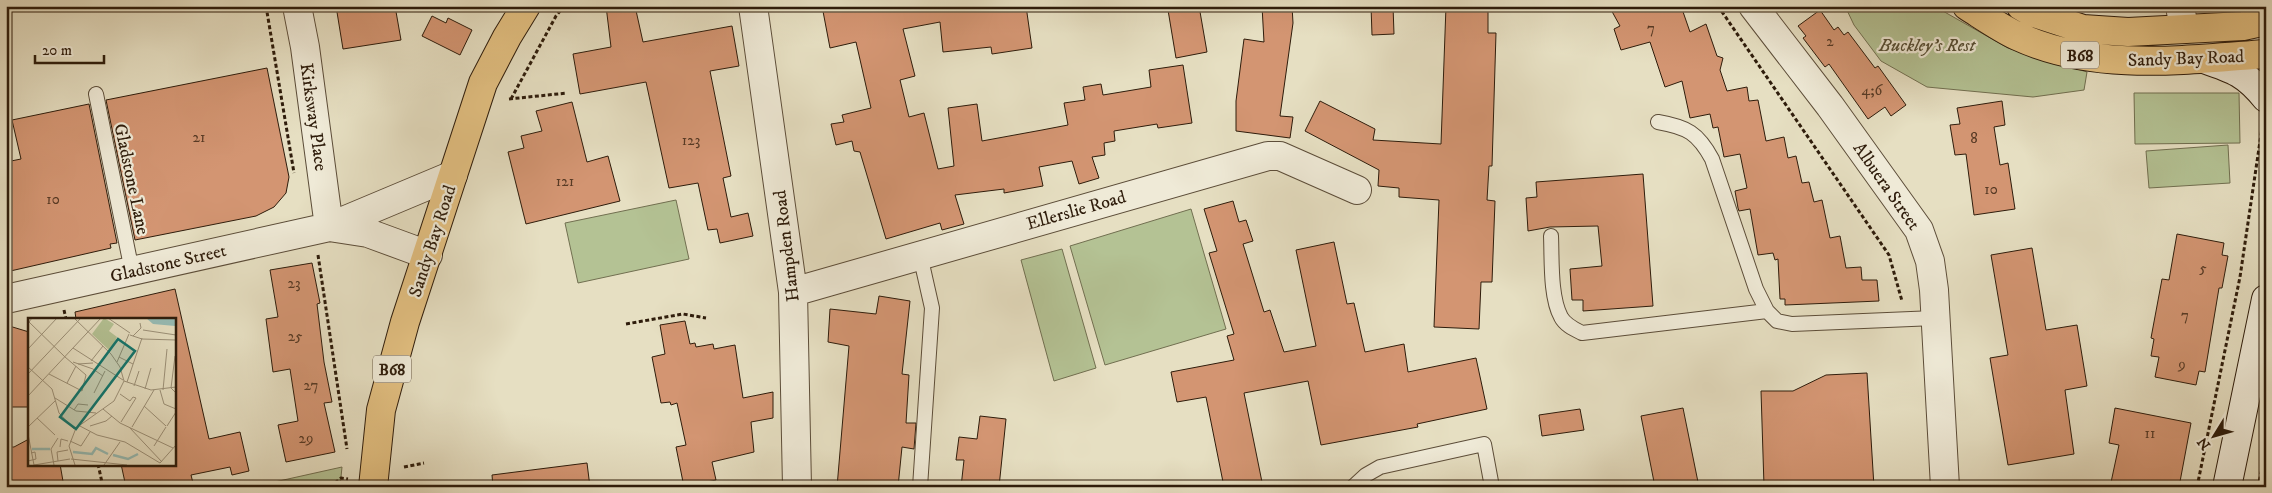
<svg xmlns="http://www.w3.org/2000/svg" width="2272" height="493" font-family="'IM FELL DW Pica',serif">
<style>
.park{fill:#b4c294;stroke:#716f50}
.building{fill:#d39572;stroke:#2e1c0b}
.lines{fill:none;stroke-linecap:round;stroke-linejoin:round}
.lane-casing{stroke:#5c4d39;stroke-width:16}
.street-casing{stroke:#5c4d39;stroke-width:30}
.secondary-casing{stroke:#2e1c0b;stroke-width:30}
.primary-casing{stroke:#2e1c0b;stroke-width:30}
.path{stroke:#2e1c0b;stroke-width:3;stroke-dasharray:4 2.5;stroke-linecap:butt}
.lane{stroke:#efead7;stroke-width:14}
.street{stroke:#efead7;stroke-width:28}
.secondary{stroke:#efead7;stroke-width:28}
.primary{stroke:#e3c081;stroke-width:28}
.labels{text-anchor:middle;stroke-width:4.5;stroke-linejoin:round;paint-order:stroke}
.number-label{font-size:15px;fill:#573a25}
.shield{fill:#efead7;stroke:#685a48;stroke-width:1}
.shield-label{font-size:16px;font-weight:bold;fill:#2e1c0b}
.park-label{font-size:18px;font-style:italic;fill:#564e34;stroke:#efead7}
.street-label{font-size:18px;fill:#2e1c0b;stroke:#efead7}
.inset-river{fill:none;stroke:#96bcb5;stroke-width:2.5}
.inset-road{fill:none;stroke:#9c9179;stroke-width:1}
.view{fill:#0f766e;fill-opacity:0.15;stroke:#0f766e;stroke-width:2.5}
.inset-edge{fill:none;stroke:#2e1c0b;stroke-width:2.5}
</style>
<rect width="100%" height="100%" fill="#e6dfc2"/>
<filter id="stains"><feTurbulence type="fractalNoise" baseFrequency=".004" numOctaves="4"/><feColorMatrix values="0 0 0 0 .2 0 0 0 0 .09 0 0 0 0 .02 0 0 0 .5 -.17"/></filter>
<radialGradient id="worn" r=".72"><stop offset=".6" stop-color="#630" stop-opacity="0"/><stop offset="1" stop-color="#630" stop-opacity=".3"/></radialGradient>
<path class="park" d="M1845,6h89l74,42 79,24 -3,18 -51,7 -106,-10 -46,-26 -27,-36z
M2134,93h105l1,50 -105,1z
M2228,145l2,38 -81,5 -3,-37z
M676,200l13,59 -111,24 -13,-60z
M1191,209l35,120 -121,36 -35,-119z
M1062,249l34,119 -42,13 -33,-121z
M342,467l-2,20h-88z"/>
<path class="building" d="M336,6h59l6,34 -58,9z
M606,6h29l8,36 89,-16 7,40 -29,5 21,105 -8,2 8,39 17,-4 5,23 -33,7 -3,-14 -9,1 -10,-47 -29,5 -23,-106 -66,12 -7,-40 38,-7z
M822,6h204l6,42 -40,6 -1,-7 -48,5 -3,-30 -37,7 12,47 -15,4 9,37 15,-4 14,56 16,-3 -6,-58 29,-4 5,37 60,-11 26,-5 -4,-22 21,-3 -2,-13 18,-3 2,11 48,-8 -2,-17 34,-5 9,58 -34,5 -1,-4 -43,7 1,10 -11,2 1,12 -13,2 7,21 -20,6 -7,-23 -33,6 4,19 -39,7v-4l-49,6 9,29 -22,6 -2,-7 -54,16 -26,-87 -6,-1 -2,-10 -16,4 -5,-21 13,-2 -2,-7 29,-7 -15,-66 -26,6z
M1188,6h11l8,46 -31,6 -8,-48z
M1262,6h30l1,17 -13,93 13,1 -3,21 -54,-7v-30l8,-62 20,3z
M1371,6h22l1,28 -22,1z
M1446,6h42v27h8l-4,133h-3l-2,34 8,1 -3,81h-11l-2,47 -45,-2 5,-127 -40,-3v-9l-21,-2 1,-16 -74,-39 15,-30 55,28 -2,11 68,4z
M1609,6h72l9,26 16,-8 11,32 6,2 -3,12 7,21 20,-4 2,14 9,-1 8,41 18,-4 4,21 8,-2 6,27 7,-1 5,20 8,-2 8,38 10,-2 6,32 15,-1 1,13h15l2,21 -94,4v-6h-5l-2,-40 -3,1 -2,-7 -15,2 -8,-46 -11,2 -1,-3 -3,-17 12,-3 -7,-34 -16,3 -6,-30 -5,1 -3,-14 -20,4 -8,-37 -17,6 -15,-45 -29,8 -7,-21 6,-3z
M1820,10l14,20 4,-3 6,8 4,-3 27,36 3,-2 28,39 -15,11 -6,-9 -17,12 -39,-55 -4,3 -22,-29 3,-2 -8,-10z
M432,16l14,7 2,-5 24,12 -12,25 -38,-19z
M267,68l22,109 -3,16 -12,14 -18,9 -121,24 -29,-140z
M2002,101l3,24 -11,2 6,38 8,-2 7,46 -41,6 -8,-61 -11,1 -5,-30 10,-1 -3,-16z
M572,102l15,60 21,-6 12,45 -94,23 -18,-72 16,-4 -3,-12 21,-5 -6,-20z
M89,104l28,139 -7,1 1,4 -105,24v-110l15,-3 -9,-39z
M1643,174l10,132 -70,5v-11h-11l-2,-31 32,-3 -4,-40 -48,1 -22,4 -2,-33 11,-1 -1,-15z
M1233,201l6,21 7,-2 7,21 -10,3 21,68 6,-2 14,42 32,-6 -20,-96 38,-8 13,62 7,-1 11,49 39,-8 4,28 68,-14 11,51 -70,15 1,3 -97,18 -13,-64 -64,12 19,94h-39l-18,-90 -29,5 -6,-30 63,-12 -7,-24 7,-2 -25,-81 8,-2 -13,-42z
M2177,234l47,9 -2,12 6,1 -6,32h-3l-14,84 -6,-1 -3,14 -41,-8 4,-20 -8,-1 3,-17 -3,-1 11,-59 7,1z
M2032,248l14,82 31,-5 10,61 -22,4 9,64 -66,11 -18,-107 18,-3 -17,-100z
M312,263l8,40 -3,1 7,58 8,40 -8,1 11,49 -49,10 -8,-37 20,-4 -8,-52 -17,3 -7,-53 12,-2 -8,-47z
M175,289l34,150 31,-7 9,39 -17,4 -2,-8 -39,8 3,12h-68l-5,-23h53v-145h-98l-1,-7z
M879,296l31,5 -8,73 7,1 -3,48h10l-2,26 -12,-2 -4,40h-61l12,-141 -21,-4 2,-33 46,5z
M685,321l5,23 5,-1 1,4 17,-3 1,5 21,-4 8,53 30,-6v26l-22,4 3,30 -42,10 4,18 -32,7 -8,-40 10,-2 -9,-42 -6,2 -1,-3 -9,1 -9,-46 13,-3 -5,-29z
M6,325l23,7v75h-23z
M1867,373l7,114h-17v-5l-93,4 -3,-95h32l33,-16z
M1683,408l16,79h-44l-14,-71z
M2115,408l76,15 -12,64h-69l9,-42 -10,-2z
M1580,409l4,21 -42,6 -3,-21z
M980,416l26,3 -7,68h-38l3,-27h-8l3,-23 18,2z
M29,439v25h31l4,23h-58v-40h8z
M587,463l3,24h-97l-1,-12z"/>
<g class="lines">
<g class="lane-casing">
<path id="lane" d="M96,94l36,177
M1658,122c29,5 40,11 54,37l44,130 11,22 10,10 15,3 143,-6
M1551,236c1,23 -1,61 10,81 4,8 13,12 21,16l185,-22
M920,255l12,53 -12,179
M1353,487l13,-12 14,-8 104,-23 8,43"/>
</g>
<g class="street-casing">
<path id="street" d="M297,6l8,41 24,180
M753,6l40,286 4,195
M1753,6l77,100 89,124 11,31 4,29 11,197
M2180,6l4,23
M329,227l39,6 60,22
M793,292l475,-136h12l77,34
M6,299l323,-72 124,-52"/>
</g>
<g class="secondary-casing">
<path id="secondary" d="M2204,59c29,10 42,14 62,39
M2227,487l39,-188"/>
</g>
<g class="primary-casing">
<path id="primary" d="M1967,6c16,10 33,22 50,30 78,36 166,24 249,18
M2021,6l10,6 52,17 45,3 115,-6 23,-5
M373,487l8,-77 24,-88 78,-239 24,-46 19,-31"/>
</g>
<path class="path" d="M266,6l28,167
M1718,6l171,249 13,46
M1934,6l8,5
M509,99l58,-6
M511,99l45,-83 8,-10
M318,255l29,194
M64,310l2,9
M626,324l57,-10 23,4
M98,464l5,23
M404,467l20,-4
M330,487l11,-9 7,1
M2197,487l43,-210 23,-156
M2258,487l8,-37"/>
<use href="#lane" class="lane"/>
<use href="#street" class="street"/>
<use href="#secondary" class="secondary"/>
<use href="#primary" class="primary"/>
</g>
<g class="labels">
<g class="number-label">
<text x="1651" y="33">7</text>
<text x="1830" y="46">2</text>
<text x="1872" y="95">4;6</text>
<text x="199" y="142">21</text>
<text x="1974" y="143">8</text>
<text x="691" y="145">123</text>
<text x="565" y="186">121</text>
<text x="1991" y="194">10</text>
<text x="53" y="204">10</text>
<text x="2203" y="273">5</text>
<text x="294" y="288">23</text>
<text x="2185" y="320">7</text>
<text x="295" y="341">25</text>
<text x="2182" y="369">9</text>
<text x="311" y="390">27</text>
<text x="2150" y="438">11</text>
<text x="306" y="443">29</text>
</g>
<g class="shield">
<rect x="2061" y="41.5" width="38" height="27" rx="4"/>
<rect x="373" y="355.5" width="38" height="27" rx="4"/>
</g>
<g class="shield-label">
<text x="2080" y="61">B68</text>
<text x="392" y="375">B68</text>
</g>
<g class="park-label">
<text x="1927" y="51">Buckley's Rest</text>
</g>
<g class="street-label">
<text transform="translate(2186 58) rotate(-2)" y="6">Sandy Bay Road</text>
<text transform="translate(314 117) rotate(82)" y="6">Kirksway Place</text>
<text transform="translate(132 179) rotate(78)" y="6">Gladstone Lane</text>
<text transform="translate(1887 186) rotate(55)" y="6">Albuera Street</text>
<text transform="translate(1076 210) rotate(-16)" y="6">Ellerslie Road</text>
<text transform="translate(432 241) rotate(-72)" y="6">Sandy Bay Road</text>
<text transform="translate(786 246) rotate(-97)" y="6">Hampden Road</text>
<text transform="translate(168 263) rotate(-13)" y="6">Gladstone Street</text>
</g>
</g>
<g transform="translate(28 318)">
<rect width="148" height="148" fill="#e6dfc2"/>
<path d="M76,0l10,6 -5,7 8,6 -7,14 -18,-17z" fill="#b4c294"/>
<path d="M118,0h29v8l-22,-2z" fill="#96bcb5"/>
<path class="inset-river" d="M4,131h18M45,134l19,2 4,-6 12,6M85,137l15,4 10,-5"/>
<path class="inset-road" d="M4,0l-3,4 36,35M46,0l37,36 9,13 4,14 -10,20 -38,27 -7,18 6,19M80,0l22,15M115,12l33,5M102,17l12,4 34,1M105,18l8,-8 -1,-5M45,30l50,32M0,31l29,-31M147,38l-4,32 5,5M91,39l14,7M63,43l12,-15M45,44l20,7 10,7M89,44l12,-28M50,46l15,-1M0,49l24,22 7,24 15,16M0,56l53,-56M21,56l33,17 4,-16 -21,-18M96,63l27,9 25,-3M99,64l15,-44M39,65l9,-17M106,68l5,-15M117,71l6,-21M132,72l4,14 12,5M135,72l4,-41M66,75l11,-22M92,76l10,7 3,-4 3,1M0,78l73,-78M27,80l21,13 20,2M116,88l22,20M75,91l17,14 53,25M46,92l4,-6 10,1M9,100l18,17M93,104l15,-24M50,107l19,10 28,7 35,21 16,-18M62,108l16,-5 6,-5M139,108l9,-14M0,109l27,-26M101,109l33,35M104,109l22,-37M0,116l6,31 36,-6M42,123l11,5 9,-14M126,128l12,-19M32,129l1,-8 7,2M43,141l56,6M0,143l8,-2 -1,-7 -4,1M30,143l-1,-9 11,-2M26,147l-3,-16 7,-11M76,147l16,-23"/>
<path class="view" d="M90,21l17,12 -59,78 -16,-12z"/>
<rect width="148" height="148" class="inset-edge"/>
</g>
<rect width="2272" height="493" fill="none" stroke="#e6dfc2" stroke-width="25"/>
<rect x="8" y="8" width="2257" height="478" fill="none" stroke="#2e1c0b" stroke-width="2.5"/>
<rect x="12" y="12" width="2247" height="468" fill="none" stroke="#2e1c0b"/>
<g transform="translate(2214 436) rotate(233)" stroke="#efead7" stroke-width="4" paint-order="stroke">
<path d="M0-4L9 19L0 12L-9 19Z" fill="#2e1c0b"/>
<text y="-8" font-size="14" font-weight="bold" text-anchor="middle" fill="#2e1c0b">N</text>
</g>
<path d="M35 55v8h69v-8" fill="none" stroke="#2e1c0b" stroke-width="2.5"/>
<text x="42" y="55" font-size="15" fill="#2e1c0b" stroke="#efead7" stroke-width="4" paint-order="stroke">20 m</text>
<rect width="100%" height="100%" filter="url(#stains)"/>
<rect width="100%" height="100%" fill="url(#worn)"/>
</svg>
